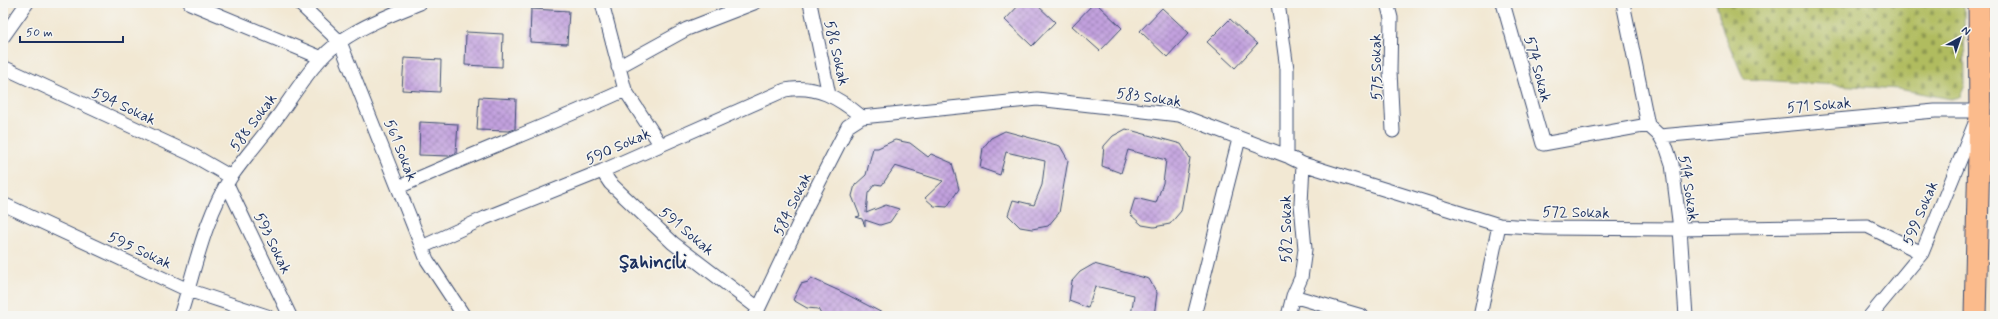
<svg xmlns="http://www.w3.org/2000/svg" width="1998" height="319" font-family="Mynerve,sans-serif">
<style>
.cemetery{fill:url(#cemetery-stones);stroke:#66765e}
.building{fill:url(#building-cross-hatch)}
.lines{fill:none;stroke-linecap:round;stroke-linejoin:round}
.minor-casing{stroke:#3b4b70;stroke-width:15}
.trunk-casing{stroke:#3b4b70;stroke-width:23}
.minor{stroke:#fff;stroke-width:13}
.trunk{stroke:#fbbb8c;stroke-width:21}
.labels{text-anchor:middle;stroke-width:3;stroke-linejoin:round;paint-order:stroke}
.street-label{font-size:15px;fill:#1b2f5e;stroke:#f6f6f2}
.district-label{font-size:19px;font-weight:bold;fill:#1b2f5e;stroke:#f6f6f2}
</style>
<defs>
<pattern id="cemetery-stones" width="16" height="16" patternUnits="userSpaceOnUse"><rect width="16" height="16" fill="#b0bc5e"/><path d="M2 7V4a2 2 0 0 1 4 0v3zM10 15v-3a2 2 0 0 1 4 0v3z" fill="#8e9951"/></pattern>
<pattern id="building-cross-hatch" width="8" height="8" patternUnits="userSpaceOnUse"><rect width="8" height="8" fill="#c2a1de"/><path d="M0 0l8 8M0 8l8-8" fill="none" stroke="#9d84b7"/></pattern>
</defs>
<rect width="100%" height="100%" fill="#f6f6f2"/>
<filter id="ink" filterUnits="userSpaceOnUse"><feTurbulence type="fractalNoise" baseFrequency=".025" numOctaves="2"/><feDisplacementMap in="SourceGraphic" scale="8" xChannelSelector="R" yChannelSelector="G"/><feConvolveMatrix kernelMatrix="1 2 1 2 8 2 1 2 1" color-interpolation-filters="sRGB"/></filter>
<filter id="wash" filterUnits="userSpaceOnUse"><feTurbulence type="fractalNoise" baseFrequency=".012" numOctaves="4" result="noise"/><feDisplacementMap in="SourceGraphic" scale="16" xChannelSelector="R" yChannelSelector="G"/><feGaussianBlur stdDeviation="0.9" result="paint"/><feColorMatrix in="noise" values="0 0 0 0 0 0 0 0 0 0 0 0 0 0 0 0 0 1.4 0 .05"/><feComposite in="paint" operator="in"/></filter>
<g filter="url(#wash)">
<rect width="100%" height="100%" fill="#f2e8d3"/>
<path class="cemetery" d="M1716,3h248l1,82 -5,12 -9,2 -53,-10 -154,-10 -21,-48z"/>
<g id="blocks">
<path class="building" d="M1021,3h14l20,19 -23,24 -27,-26z
M1094,3h2l26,25 -22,23 -28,-25z
M1162,8l27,25 -22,24 -27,-26z
M531,9l38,2 -2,33 -37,-2z
M1230,19l27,25 -22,24 -28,-26z
M466,32l37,2 -1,33 -37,-2z
M404,58l37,2 -1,32 -38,-2z
M479,97l37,2 -1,30 -6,2 -32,-1z
M420,122l38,2 -2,29 -7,3 -30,-1z
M1126,129l55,15 9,14 -9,53 -11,13 -16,3 -12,-2 -12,-11 5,-16 21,5 7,-20 3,-23 -38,-10 -7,23 -19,-7 2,-20 9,-10z
M1005,131l55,15 8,14 -9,53 -11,13 -16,3 -12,-2 -12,-12 5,-15 21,5 8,-20 3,-24 -39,-9 -6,23 -20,-7 3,-20 8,-10z
M895,140l15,3 18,14 3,-3 21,9 7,26 -12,18 -13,-1 -9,-8 18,-17 -48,-15 -13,19 -7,-1 -7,9 -2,20 20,-8 13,4 -9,13 -10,3 -15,-5v6l-3,-7 -6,-2 4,-1 -8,-20 3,-11 11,-10 7,-27h5z
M1094,264l55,15 8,14 -3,23h-23l3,-21 -39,-9 -7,22 -19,-7 3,-20 8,-9z
M811,278l35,16 42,22h-66l-4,-7 -11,-1 -14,-8 8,-16 7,-2z"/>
</g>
</g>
<g filter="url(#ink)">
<use href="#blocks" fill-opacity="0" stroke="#3b4b70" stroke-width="1"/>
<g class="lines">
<g class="minor-casing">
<path id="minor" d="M190,3l132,55
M299,3l41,39 87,218 37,56
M602,3l23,87 35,54
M810,3l19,92
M1278,3l9,66v87
M1387,3l4,15 -1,53 3,60
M1503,3l40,141 105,-19
M1623,3l25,122 12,11 7,13 5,15 8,65 6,87
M3,37l24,-34
M3,67l188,87 40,23
M618,67l69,-38 67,-26
M1660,136l275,-25h45l-58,142 -52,63
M602,171l8,12 63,60 85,65
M227,184l63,132
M399,187c74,-34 151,-62 226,-97
M3,204l185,86 79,26
M422,247l63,-29 117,-47 183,-81c31,-6 54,8 77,27
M1293,296l69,20
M180,316c15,-46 24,-98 51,-139 15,-22 34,-42 50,-65 17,-24 35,-54 60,-71 25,-17 52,-27 79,-38
M755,316l53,-112 40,-78 14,-9 175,-18 142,16 108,41 16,8 196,61 46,3 135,1 187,-3 55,27
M1194,316l45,-177
M1288,316l5,-20 8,-18 4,-29 -4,-45 2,-40
M1480,316l19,-91"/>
</g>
<g class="trunk-casing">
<path id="trunk" d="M1975,316l5,-205 -1,-108"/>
</g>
<use href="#minor" class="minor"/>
<use href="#trunk" class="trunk"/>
</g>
</g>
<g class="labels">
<g class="street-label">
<text transform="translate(837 53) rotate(77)" y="5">586 Sokak</text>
<text transform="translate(1376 67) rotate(-91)" y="5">575 Sokak</text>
<text transform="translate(1538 69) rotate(75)" y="5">574 Sokak</text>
<text transform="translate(1149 97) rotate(8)" y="5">583 Sokak</text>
<text transform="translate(1819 105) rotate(-5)" y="5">571 Sokak</text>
<text transform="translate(124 106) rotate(25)" y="5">594 Sokak</text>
<text transform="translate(253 122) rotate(-53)" y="5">588 Sokak</text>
<text transform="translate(618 146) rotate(-24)" y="5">590 Sokak</text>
<text transform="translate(401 150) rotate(68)" y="5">561 Sokak</text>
<text transform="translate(1689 188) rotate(81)" y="5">514 Sokak</text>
<text transform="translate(792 204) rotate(-64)" y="5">584 Sokak</text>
<text transform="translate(1576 212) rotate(1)" y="5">572 Sokak</text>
<text transform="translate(1920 213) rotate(-67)" y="5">599 Sokak</text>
<text transform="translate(1286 229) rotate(-90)" y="5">582 Sokak</text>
<text transform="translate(687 231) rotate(40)" y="5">591 Sokak</text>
<text transform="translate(273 243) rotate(64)" y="5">593 Sokak</text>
<text transform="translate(140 250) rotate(25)" y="5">595 Sokak</text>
</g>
<g class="district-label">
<text x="653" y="268">Şahincili</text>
</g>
</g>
<rect width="1998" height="319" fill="none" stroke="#f6f6f2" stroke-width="16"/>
<g transform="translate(1960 38) rotate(40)" stroke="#f6f6f2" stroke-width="3" paint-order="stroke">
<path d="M0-3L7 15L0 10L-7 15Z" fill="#1b2f5e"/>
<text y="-6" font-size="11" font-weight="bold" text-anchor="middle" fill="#1b2f5e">N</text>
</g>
<path d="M20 36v6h103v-6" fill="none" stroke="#1b2f5e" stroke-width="2"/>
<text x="26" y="36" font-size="12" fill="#1b2f5e" stroke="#f6f6f2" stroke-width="3" paint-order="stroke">50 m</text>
</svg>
